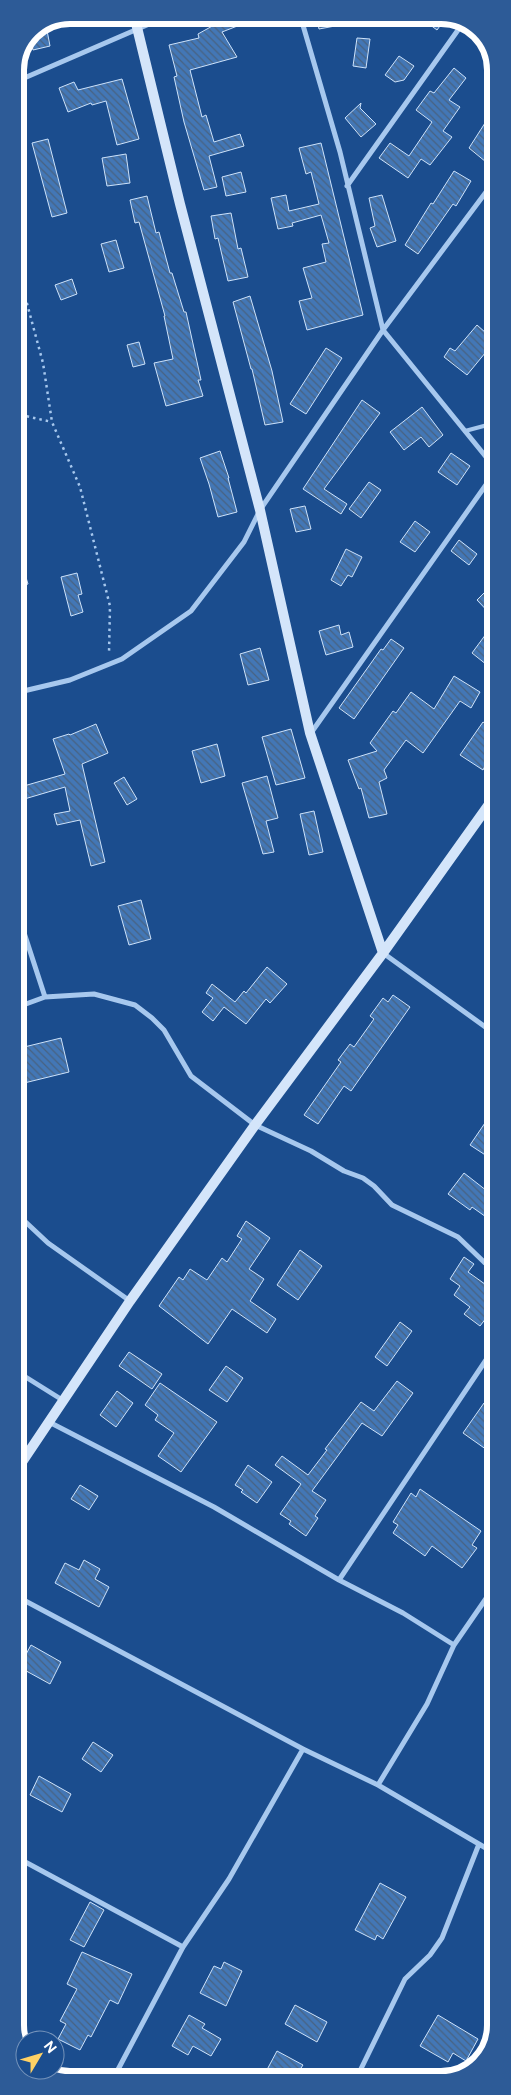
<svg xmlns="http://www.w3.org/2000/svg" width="511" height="2095" font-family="'Public Sans',sans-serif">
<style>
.building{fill:url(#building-back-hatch);stroke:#cde2fa}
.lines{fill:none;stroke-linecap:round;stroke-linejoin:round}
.path{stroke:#a7c8ee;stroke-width:2.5;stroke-dasharray:2.5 4;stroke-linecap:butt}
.lane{stroke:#a7c8ee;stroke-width:4}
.street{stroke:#a7c8ee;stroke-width:5}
.secondary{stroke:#d4e5fa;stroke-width:10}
.rim{fill:none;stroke:#fff;stroke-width:6}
</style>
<defs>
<pattern id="building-back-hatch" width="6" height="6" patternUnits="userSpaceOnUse" patternTransform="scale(1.25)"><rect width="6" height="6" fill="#4377b6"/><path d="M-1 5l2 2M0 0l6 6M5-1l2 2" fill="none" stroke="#486281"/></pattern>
</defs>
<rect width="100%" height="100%" fill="#1b4d8e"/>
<path class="building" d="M232,15l31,1 -41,16 15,25 -47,13 12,47 4,-2 8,27 26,-8 4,12 -35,10 8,31 -13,3 -20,-68 -10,-45 3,-1 -8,-31 30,-7 -1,-4z
M316,15h17l2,11 -16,3z
M417,15h31l-11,15z
M46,25l4,21 -17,4 -3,-15 1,-4z
M357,38l13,1 -4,29 -13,-2z
M399,56l15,10 -10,14 -9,2 -10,-7z
M454,68l12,10 -17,22 11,7 -17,24 9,6 -22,28 -9,-6 -13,19 -29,-20 11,-15 19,13 23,-34 -16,-12 14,-19 4,2z
M122,79l17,60 -22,6 -11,-44 -14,4 -1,-2 -23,9 -9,-24 15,-6 4,8z
M361,103l-1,5 16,16 -15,13 -16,-19z
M485,123l10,8v19l-9,12 -17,-14z
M48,139l19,74 -15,4 -20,-74z
M321,143l42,172 -56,15 -8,-29 13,-3 -9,-30 23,-6 -4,-18 7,-1 -8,-28 -29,8 1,3 -15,3 -7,-31 15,-3 3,16 30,-7 -8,-32 -5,2 -7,-26z
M126,154l4,29 -23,3 -5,-28z
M454,171l17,10 -15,25 -3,-2 -35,50 -13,-9 26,-42 2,1z
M241,172l5,20 -20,4 -4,-19z
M382,195l14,46 -19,6 -7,-19 5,-2 -6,-28z
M147,196l9,37 3,-1 11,41h2l12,39h2l15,68h-3l5,16 -37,10 -12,-43 19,-4 -9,-43h1l-26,-94 -4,1 -5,-23z
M231,213l7,36 3,-1 7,29 -20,4 -10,-43 -3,1 -4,-23z
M116,240l8,28 -15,4 -8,-28z
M72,279l5,15 -16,6 -6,-15z
M250,296l22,75 11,51 -18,3 -13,-56h-1l-18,-67z
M477,325l18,16 -28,34 -23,-18 6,-9 5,3z
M139,342l6,22 -12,3 -6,-22z
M326,348l16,10 -36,56 -16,-10z
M362,400l18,13 -56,76 23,15 -6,10 -38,-25z
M422,407l21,28 -14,12 -8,-10 -17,13 -14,-18z
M220,451l9,27h-1l9,34 -19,5 -9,-33 -9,-26z
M451,453l19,13 -13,19 -19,-13z
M369,482l12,8 -20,28 -12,-9z
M305,506l6,23 -15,3 -6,-23z
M415,521l15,11 -15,20 -15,-10z
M459,540l18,14 -8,11 -18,-14z
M346,549l16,8 -10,20 -4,-2 -7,11 -10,-6z
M15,551h3l10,33 -13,4z
M77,573l5,21 -4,1 5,17 -12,4 -10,-39z
M495,582v37l-18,-19z
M339,625l2,10 8,-3 4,15 -27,8 -7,-24z
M486,634l9,7v12l-8,12 -15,-12z
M391,639l13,9 -50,71 -15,-11 42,-59 2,1z
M260,648l9,32 -21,5 -8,-31z
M454,676l26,16 -9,16 -11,-7 -37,52 -17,-13 -22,30 3,8 -8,4 8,32 -18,4 -8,-30 -2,1 -11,-29 29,-9 -7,-8 23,-32 3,2 15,-21 23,17z
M483,722l12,8v16l-12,24 -23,-15z
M96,724l12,29 -26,11 23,98 -14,4 -11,-46 -23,5 -3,-11 16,-3 -5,-24 -44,13 -4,-12 48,-14 -12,-35 16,-5 1,1z
M291,729l14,49 -29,7 -14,-48z
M217,744l8,32 -24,7 -9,-32z
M267,776l11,42 -12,3 8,31 -11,2 -21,-71z
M124,777l13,22 -10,6 -13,-22z
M314,811l9,41 -14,3 -9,-41z
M141,900l10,39 -22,6 -11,-39z
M267,967l20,17 -17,19 -4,-4 -20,25 -22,-17 -11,14 -11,-9 11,-14 -7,-5 6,-9 23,18 9,-11 2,2z
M393,995l17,12 -59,84 -7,-5 -26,38 -14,-9 37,-53 -3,-2 12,-16 4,3 20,-28 -4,-3 13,-18 5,4z
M61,1038l8,34 -53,13v-36z
M487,1120l9,6v36l-26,-17z
M464,1173l32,25v26l-24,-17 -2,3 -22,-16z
M246,1221l24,17 -21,31 15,10 -14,22 26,18 -9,14 -35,-24 -24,35 -49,-38 20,-29 4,3 7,-11 17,11 15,-22 5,4 15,-23 -5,-3z
M300,1250l22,16 -24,34 -21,-15z
M464,1257l10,7 -6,8 28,20v25l-6,-4 -10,13 -16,-12 6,-7 -16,-12 6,-9 -10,-7z
M400,1322l12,9 -25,35 -12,-9z
M129,1352l33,22 -10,15 -33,-23z
M226,1366l17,12 -16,24 -18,-12z
M397,1381l16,12 -31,43 -20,-13 -50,68 14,9 -11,16 3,2 -12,18 -17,-12 2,-3 -11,-7 21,-30 -26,-19 7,-9 26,19 19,-25 -2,-1 36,-47 13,9z
M160,1383l57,39 -36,50 -23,-16 16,-23 -19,-13 3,-5 -13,-10z
M117,1391l16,12 -17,24 -16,-12z
M484,1403l12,8v25l-9,14 -24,-17z
M248,1465l24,17 -15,21 -16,-11 2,-2 -8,-5z
M80,1485l18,11 -9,14 -18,-11z
M420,1489l61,42 -9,14 5,3 -15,20 -30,-22 -7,10 -32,-23 5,-8 -5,-3 18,-29 5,4z
M84,1560l16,9 -5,10 14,8 -10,20 -44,-24 10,-20 14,7z
M31,1645l30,17 -11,22 -31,-17z
M93,1742l20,13 -12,17 -19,-13z
M39,1776l32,18 -9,18 -32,-17z
M380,1883l26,14 -23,42 -6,-4 -2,5 -20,-10z
M90,1902l14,8 -20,37 -14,-7z
M82,1952l50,22 -14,30 -8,-4 -19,37 -3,-2 -8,15 -22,-11 8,-15 -6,-3 17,-32 -10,-5z
M224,1962l18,9 -16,35 -26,-13 14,-27 7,3z
M295,2005l32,17 -10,20 -32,-18z
M189,2015l16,9 -3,4 19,11 -10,17 -18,-10 -5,9 -16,-9z
M438,2015l40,24 -12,22 -13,-8 -5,9 -28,-16z
M277,2051l26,14 -2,3 4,2 -5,9h-38z"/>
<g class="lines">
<path class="path" d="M15,259l28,104 9,59 28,65 30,119 -1,48
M15,411l6,4 31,7"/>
<path class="lane" d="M465,431l30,-8"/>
<path class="street" d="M15,82l155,-67
M495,180l-112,150 112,138
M347,186l116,-163
M15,693l55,-13 52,-21 69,-48 53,-69 16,-32 123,-180 -43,-178 -40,-137
M311,733l184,-261
M15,905l30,92
M383,953l112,81
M15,1008l30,-11 49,-3 41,11 17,13 12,12 27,46 64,49 56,26 33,20 19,7 11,8 18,19 66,32 27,26 11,7
M16,1213l32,30 82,58
M16,1371l48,30
M49,1422l165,85 125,73 64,33 51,32
M339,1580l157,-235
M16,1596l287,153 75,36 118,69
M378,1785l49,-81 27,-59 42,-61
M16,1857l167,90 46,-68 74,-130
M16,1878l4,13 -4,18
M113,2079l70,-132
M356,2079l49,-100 25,-24 12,-17 37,-94"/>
<path class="secondary" d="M383,953l112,-157
M16,1471l114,-170 125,-176 128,-172 -73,-220 -50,-223 -80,-306 -46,-189"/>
</g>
<path d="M0 0H511V2095H0ZM70 24H441A46 46 0 0 1 487 70V2025A46 46 0 0 1 441 2071H70A46 46 0 0 1 24 2025V70A46 46 0 0 1 70 24Z" fill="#2d5b97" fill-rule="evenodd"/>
<path class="rim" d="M70 24H441A46 46 0 0 1 487 70V2025A46 46 0 0 1 441 2071H70A46 46 0 0 1 24 2025V70A46 46 0 0 1 70 24Z"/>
<g transform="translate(40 2055) rotate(52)"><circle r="24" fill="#1b4d8e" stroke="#7694bb"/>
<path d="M0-4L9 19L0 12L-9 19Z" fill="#ffd164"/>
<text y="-8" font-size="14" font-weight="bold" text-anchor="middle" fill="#ffffff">N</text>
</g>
</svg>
